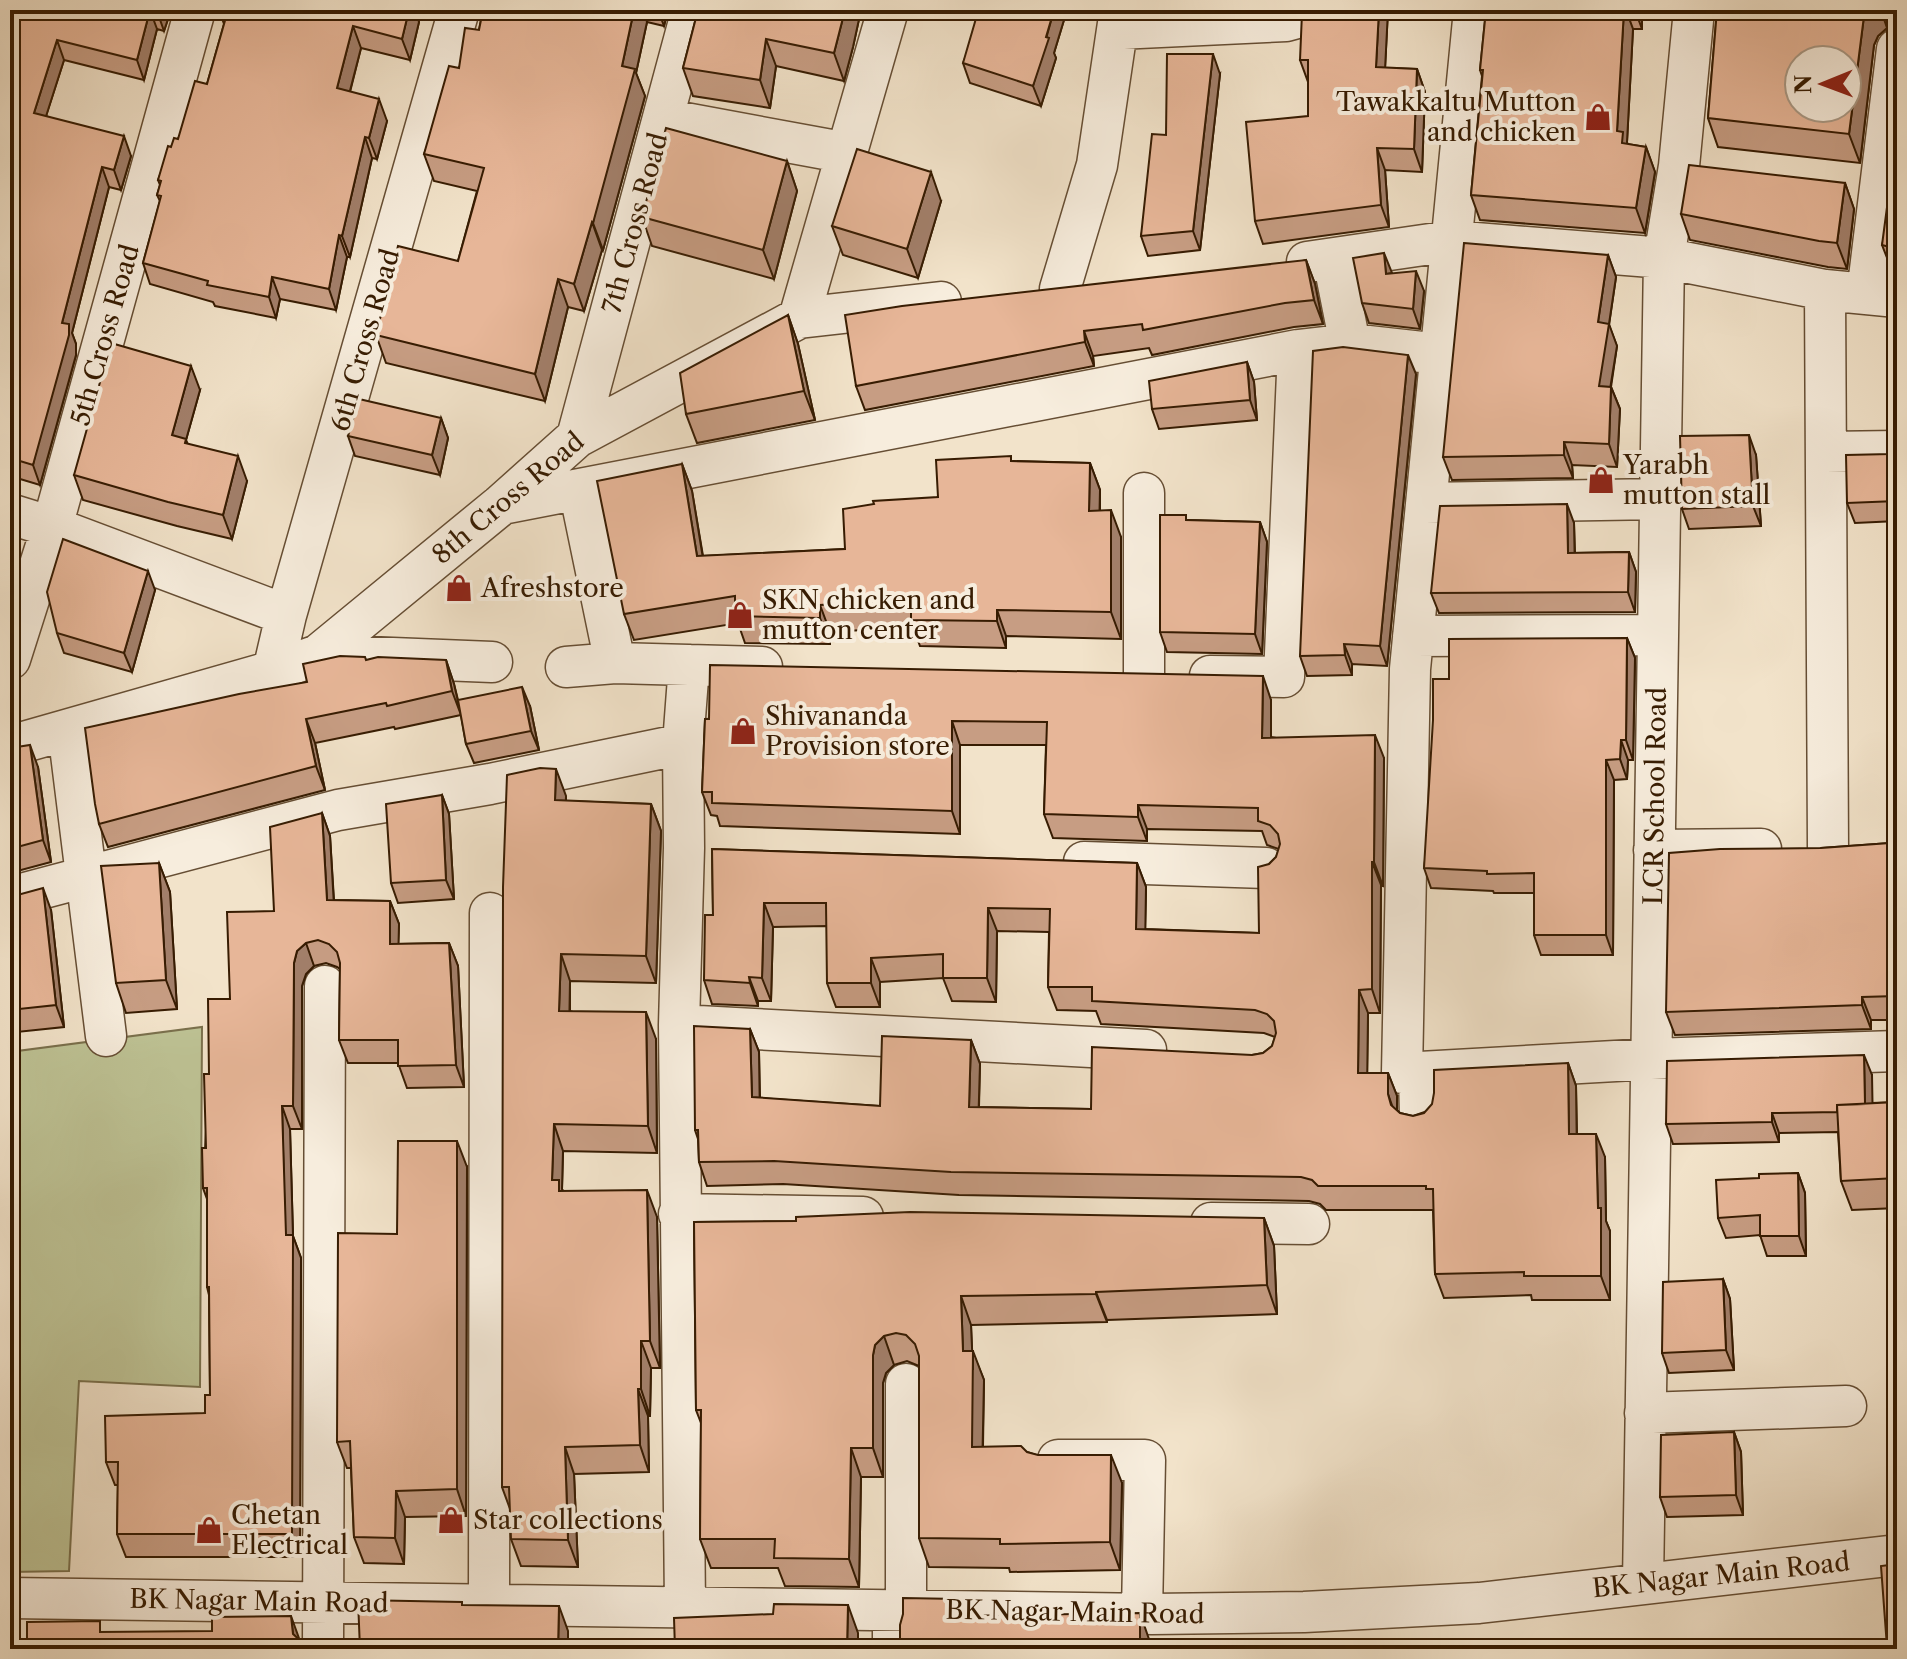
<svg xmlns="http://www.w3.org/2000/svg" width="1907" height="1659" font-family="'Libre Caslon Text',serif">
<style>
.green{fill:#bec395;stroke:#7a704c;stroke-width:2}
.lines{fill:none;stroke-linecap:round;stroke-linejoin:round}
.minor-casing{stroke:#664e34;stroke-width:43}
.minor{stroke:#f7eddd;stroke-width:40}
.wall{fill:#c79d83;stroke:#371c02;stroke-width:2}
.shaded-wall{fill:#a27f6a;stroke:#371c02;stroke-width:2}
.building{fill:#e7b698;stroke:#371c02;stroke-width:2;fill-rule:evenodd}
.labels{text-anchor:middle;stroke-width:8;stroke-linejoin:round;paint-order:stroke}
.poi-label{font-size:26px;fill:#371c02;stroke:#f7eddd;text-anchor:start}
.street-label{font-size:26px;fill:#371c02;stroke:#f7eddd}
</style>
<rect width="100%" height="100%" fill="#f2e3ca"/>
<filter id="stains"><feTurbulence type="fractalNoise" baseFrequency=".0025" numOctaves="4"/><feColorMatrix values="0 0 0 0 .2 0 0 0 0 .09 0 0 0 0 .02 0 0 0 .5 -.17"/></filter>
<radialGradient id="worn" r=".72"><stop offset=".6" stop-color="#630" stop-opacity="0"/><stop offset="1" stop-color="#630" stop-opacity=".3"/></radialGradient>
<path class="green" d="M202,1027l-2,360 -121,-6 -10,190 -59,1v-520z"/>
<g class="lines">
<g class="minor-casing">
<path id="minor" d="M1474,10l-64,659 -8,404 249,-14 246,-8
M1118,29l168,-8 11,-3 6,-8
M663,119l184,34
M1307,262l144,-21 213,17 161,32 72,7
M1060,289l37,-124 23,-155
M1825,290l3,559
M1867,294l30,-245
M799,318l142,-16
M1350,344l90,10
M577,437l115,-427
M1826,452l71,-1
M579,489l36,174
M1144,493v182
M1426,503l234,-4
M502,504l796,-154
M10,514l42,13 234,88
M1413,636l245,-1
M318,655l174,7
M10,659l42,-132 143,-517
M566,667l49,-4 147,4
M273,671l13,-56 173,-605
M1210,676l74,1 14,-327 52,-6 -17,-85
M68,730l38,306
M10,746l263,-75 45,-16 184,-151 75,-67 222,-119 89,-308
M1654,850l107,-1
M1084,862l182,6
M10,897l328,-87 152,-26 193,-40
M698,1026l448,24
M1419,1073l1,44
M679,1214l184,3
M1211,1223l98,1
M1645,1413l201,-7
M1058,1460h87l-3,153
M1643,1583l21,-1325 15,-92 15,-156
M10,1598l1142,16 152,-2 175,-9 418,-48
M489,1604l1,-691
M685,1607l-6,-582 5,-177 -1,-104 6,-79
M906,1610v-226
M323,1649l2,-663
M893,1649v-39"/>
</g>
<use href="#minor" class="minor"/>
</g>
<path class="wall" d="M10,10h161l-7,21 -7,-2 -13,51 -80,-20 -18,56 85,40 -10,34 -12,-3 -37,146 4,11v11l-36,130 -30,-9z
M219,10h196l4,12 -9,38 -49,-12 -11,44 37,29 -10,38 -5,-1 -22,99h-3l-11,53 -56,-11 -4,19 -61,-12 -2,-4 -63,-18 -7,-21 17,-62 -3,-6 3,-10 -2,-5 13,-33 7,-8 29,-55 17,-60z
M483,10h185l-4,16 -17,-4 -11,51 9,23 -42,154h-1l-18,61 -16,-4 -23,94 -159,-38 -10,-28 82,-74 19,-70 -43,-10 -10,-27 35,-86 20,-38z
M698,10h163l-8,37 -9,34 -68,-15 -6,42 -77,-12 -10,-28z
M985,10h82l-13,43 2,5 -15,48 -71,-23 -7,-20z
M1388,10l-3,58 32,1 8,23 -3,80 -37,-2 4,57 -126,17 -8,-23 53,-105v-34l-8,-22z
M1486,10h156v19h-9l-6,113v2l19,3 9,25 -10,61 -165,-13 -9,-25 11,-119 -2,-6z
M1717,10h180v17l-10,1 -9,8 -4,9 -14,118 -142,-16 -10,-29z
M1220,74l-20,176 -52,6 -7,-20 25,-101z
M787,161l10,30 -23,88 -122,-33 -10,-29z
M1845,183l9,26 -7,60 -19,-2 -138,-27 -9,-26z
M1897,190v85l-4,-2 -11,-28z
M941,201l-23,77 -75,-23 -11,-29z
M1608,255l8,22 -7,48 8,21 -6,41 9,22 -3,58 -45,-2 1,13 -121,2 -9,-23z
M1306,260l9,24 8,40 -29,3 -142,28 -3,-7 -56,8 1,10 -229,44 -9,-24z
M1392,274l32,17 -4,38 -51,-6 -7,-20z
M788,315l10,29 17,76 -118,23 -11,-29z
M1247,362l7,20 3,38 -98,9 -7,-20z
M1416,374l-29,292 -35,-2v11l-45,1 -7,-20z
M200,390l-14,50 1,3 60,38 -15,58 -55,-13 -94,-26 -9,-25z
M441,418l7,20 -8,37 -85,-19 -7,-20z
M1897,452v69l-42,2 -8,-20 44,-49z
M1756,455l5,71 -72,3 -7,-20z
M1013,461l77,2 10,27v20l21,27v102l-115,-3v12l-86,-2 -7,-19 -83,5v12l-85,-1 -7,-20 -104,17 -10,-26 58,-150 10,27 11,65 142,-7 93,-52z
M1188,520l72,2 7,20 -5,112 -95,-2 -7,-20z
M1574,523l1,30 54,-1 7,20 -1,40 -196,1 -8,-20z
M155,590l-23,82 -68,-19 -7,-20z
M1627,638l8,20 -2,102h-5l-1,19 -13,1 -1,175h-72l-7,-20v-42h-40l-1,-2 -62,-3 -7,-20 25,-189z
M366,660h80l8,24 4,16 72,6 9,44 -65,13 -8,-19 -5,-29 -66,14 -1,-2 -79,16 10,47 -217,57 -9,-23 208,-142z
M1271,700v37l113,21 -1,128 -2,-1 -1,128h-12l-1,60h21l9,23v14l3,3 13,3 155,-53 8,23 1,48 28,23 1,64 4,10v69h-78l-1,-5 -87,3 -9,-24 -2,-64h-107l-6,-6 -11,-3 -350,-6 -176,-11 -76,2 -8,-24 -1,-23 -3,-9 55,-101 9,23 1,46 120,8 91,-66 9,24 -1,43 112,2 161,-54 11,-2 9,-7 3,-9 -11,-4 -163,-9 -5,-13 -39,-1 -9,-23 1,-55 -52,-1 -1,71 -44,-1 -9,-23 -63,4v25h-44l-9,-24v-57l-54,1 -2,74h-13v5l-46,-2 -8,-24 9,-65 -1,-66 425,14 9,24 -1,42 114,4 10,-69 7,-7 3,-8 -12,-4 -5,-14 -115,-2v12l-94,-3 -9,-24 2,-69h-86v89l-240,-8 -3,-10 -6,-1 -9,-23 3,-73z
M10,748l28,19 13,95 -41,11z
M442,795l7,19 5,85 -56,4 -7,-20z
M566,796v5l85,3 10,27 -5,152 -86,-2v30l86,28 1,114 -94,-2 -1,38 1,2 94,26 3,151h-9l-1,48h-2l1,56 -75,2 4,93 -57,-1 -10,-27 -1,-30 -8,-22z
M322,813l8,23 4,64 56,1 9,23 -1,20 51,-1 9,23 6,121 -57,1 -9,-25h-50l-9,-23 1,-71 -3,-2 -11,-4 -12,3 -8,8 -4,12v143h-12l3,107 8,22 -1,299h-174l-9,-23 1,-49h-3l-9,-23 99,-49 5,-18 -1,-100 -2,-8v-88l-4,-11 6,-114 21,-75z
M1897,841v179h-26v9l-196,6 -9,-23 155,-164 69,-5z
M159,863l11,29 7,117 -51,4 -10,-30z
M10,897l41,13 13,117 -47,5 -1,-3h-6z
M1872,1075v28l25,-1v106l-45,2 -11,-29 -3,-49 -59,1v9l-106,2 -7,-20z
M467,1167l-1,349 -61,1 -1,47 -40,-1 -10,-26 -3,-69h-4l-10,-26 60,-208z
M1798,1173l7,20 1,63h-39l-7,-21 -34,3 -8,-20 41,-40z
M1264,1218l10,28 3,68 -170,6v2l-136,3 1,26 12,29 -1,67 44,5 95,31 -2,87 -110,2 -1,-4 -80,-1 -10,-29v-172l-12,-5 -13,4 -8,8 -3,10v94h-22l-2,110 -74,-1 -7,-18h-67l-11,-29 1,-116 -5,-13 -2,-188z
M1723,1279l7,20 4,71 -65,3 -7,-20z
M1734,1432l7,20 2,63 -76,2 -7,-20z"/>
<path class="shaded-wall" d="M150,10l7,19 -13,51 -7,-20z
M158,10h13l-7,21 -7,-20z
M409,10h6l4,12 -9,38 -8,-21z
M634,10h9l4,12 -11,51 9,23 -42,154 -10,-27 29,-157z
M658,10h10l-4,16z
M845,10h16l-8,37 -9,34 -10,-28z
M1054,10h13l-13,43 2,5 -15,48 -8,-20z
M1379,10h9l-4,80 -8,-23z
M1624,10h2l7,19 -6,113 5,15 -1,11 -14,-37z
M1635,10h7v19z
M1866,10h15l6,18 -9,8 -4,9 -14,118 -11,-29 15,-118z
M353,26l8,22 -16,62 -8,-22z
M766,39l10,27 -6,42 -10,-28z
M57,40l7,20 -23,72 -7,-19z
M1213,54l7,20 -20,176 -7,-19z
M1417,69l8,23 -3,80 -8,-23z
M379,99l8,22 -10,38 -8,-21z
M124,136l7,20 -10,34 -7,-20z
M365,137l7,21 -22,99 -8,-21z
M1646,147l9,25 -10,61 -9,-25z
M1377,148l8,22 4,57 -8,-22z
M787,161l10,30 -23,88 -11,-29z
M102,167l7,20 -37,146 4,11v11l-36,130 -7,-20 29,-142z
M931,172l10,29 -23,77 -11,-29z
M1845,183l9,26 -7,60 -10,-26z
M592,222l10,28 -18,61 -10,-27z
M339,235l8,22 -11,53 -7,-21z
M1384,253l8,20 -6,1z
M1608,255l8,22 -7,47 8,22 -10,62 -8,-22 -1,-64z
M1306,260l9,24 8,40 -9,-24z
M1416,271l8,20 -4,38 -7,-20z
M272,277l8,22 -4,19 -7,-21z
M558,279l10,28 -23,94 -10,-27z
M788,315l10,29 17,76 -11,-29z
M1084,331l9,25 1,10 -9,-24z
M1408,355l8,19 -29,292 -7,-20z
M1247,362l7,20 3,38 -7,-20z
M191,366l9,24 -14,50 9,23 -23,-28z
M1611,387l9,22 -3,58 -8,-23z
M441,418l7,20 -8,37 -8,-20z
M1749,435l7,20 5,71 -8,-20z
M1564,442l8,23 1,13 -9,-23z
M238,456l9,25 -15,58 -9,-24z
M1090,463l10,27 -1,47 -10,-26z
M682,464l10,27 15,92 -10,-27z
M1567,504l7,19 1,50 -7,-20z
M1111,510l10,27v102l-10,-27z
M1260,522l7,20 -5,112 -7,-20z
M1629,552l7,20 -1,40 -7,-20z
M148,571l7,19 -23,82 -8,-19z
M820,605l10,27v12l-10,-26z
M997,610l9,26v12l-9,-27z
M1627,638l8,20 -2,102 -7,-20z
M1344,644l8,20v11l-7,-20z
M446,660l8,24 7,31 -9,-24z
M1263,676l8,24v61l-9,-23z
M522,687l8,19 9,44 -8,-19z
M306,719l9,24 10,47 -9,-24z
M952,721l8,24v89l-8,-23z
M1375,735l9,23 -1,128 -9,-24z
M1621,740l7,20 -1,19 -7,-20z
M30,745l8,22 13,95 -8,-22z
M1606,760l8,20 -1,175 -7,-20z
M556,769l10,27 -1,31 -10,-27z
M442,795l7,19 5,85 -8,-19z
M651,804l10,27 -5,152 -10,-27z
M1138,805l9,24v12l-9,-24z
M322,813l8,23 5,87 -8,-23z
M1372,862l9,23 -1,128 -8,-24z
M159,863l11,29 7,117 -11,-29z
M1137,863l9,24 -1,65 -9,-23z
M43,888l8,22 13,117 -8,-22z
M390,901l9,23 -1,43 -8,-23z
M764,903l9,24 -2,74 -9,-23z
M988,908l9,23 -1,71 -9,-24z
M306,943l8,23 -8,8 -4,12v143l-9,-23 1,-143 3,-12z
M449,943l9,23 6,121 -8,-22z
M561,954l9,27 -1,57 -10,-27z
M871,958l9,24v25l-9,-24z
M749,977l9,24v5l-8,-23z
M1359,990l9,23 -1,83 -9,-23z
M1862,997l9,23v9l-9,-24z
M646,1012l10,27 1,114 -9,-27z
M750,1029l9,23 1,69 -8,-24z
M971,1040l9,24 -2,67 -9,-24z
M1864,1055l8,20 1,57 -8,-20z
M1568,1063l8,23 1,72 -8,-24z
M1388,1073l9,23v22l3,10 -12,-34z
M282,1106l8,23 3,107 8,22 -1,299 -8,-23z
M1772,1113l7,20v9l-7,-20z
M554,1124l9,27 -1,38 7,18 -17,-27z
M1596,1134l9,23 1,64 4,10v69l-9,-24 -3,-68z
M457,1141l10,26 -1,349 -9,-27z
M1798,1173l7,20 1,63 -7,-20z
M647,1190l10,27 3,151 -10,-27z
M1264,1218l10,28 3,68 -10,-29z
M1723,1279l7,20 4,71 -8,-20z
M1096,1292l11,28v2l-11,-28z
M961,1296l10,29 2,45v-19l11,29 -2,96 -10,-29 -9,-96z
M884,1336l10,29 -8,8 -3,10v94l-10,-29v-93l2,-10z
M641,1341l10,27 -1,48 -9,-27z
M638,1389l10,27 1,56 -9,-27z
M1734,1432l7,20 2,63 -7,-20z
M565,1447l9,27 4,93 -10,-27z
M851,1448l10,29 -2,110 -10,-28z
M1111,1455l11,28 -2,87 -10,-28z
M396,1491l9,26 -1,47 -9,-26z
M958,1599l13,35 -13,-18z
M848,1605l10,28v16h-11z
M559,1606l9,25v18h-10z
M1140,1613l12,35v1h-12z
M291,1616l9,25 -7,-7z"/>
<path class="building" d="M10,10h140l-13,50 -80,-20 -23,73 90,23 -10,34 -12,-3 -40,156 7,1v11l-36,130 -23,-7z
M228,10h181l-7,29 -49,-13 -16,62 42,11 -10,39 -4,-1 -23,99 -3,-1 -10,54 -57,-12 -3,20 -62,-12 1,-4 -65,-18 18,-67 -4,-1 4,-14 -3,-1 10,-34 3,1 3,-9 4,1 17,-58 12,3z
M483,10h151l-12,56 13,3 -42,154 -1,-1 -18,62 -16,-5 -23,95 -159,-39 22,-89 60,15 26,-93 -60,-14 25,-88 10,2 6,-40 14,2z
M698,10h147l-11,43 -68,-14 -6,41 -77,-12z
M985,10h69l-8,27 3,1 -16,48 -70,-23 14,-48 6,2z
M1305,10h74l-3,57 41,2 -3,80 -37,-1 4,57 -126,16 -9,-99 62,-6v-56h-8l2,-47z
M1486,10h138l-7,121 6,1 -1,11 24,4 -10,61 -165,-13 12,-125h-3z
M1717,10h149l-2,6 -15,118 -141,-16zM1799,60h48v48h-48z
M1167,54h46l-20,177 -52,5 11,-102 14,1z
M1897,123v27l-3,-1z
M666,128l121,33 -24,89 -121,-33z
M857,149l74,23 -24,77 -75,-23z
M1689,165l156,18 -8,60 -18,-2 -138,-27z
M1897,190v59l-15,-4 7,-53z
M1464,243l144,12 -10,67 11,2 -10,62 12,1 -2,57 -45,-2v13l-121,2z
M1384,253l2,21 30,-3 -3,38 -51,-6 -9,-45z
M1306,260l8,40 -29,3 -142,27 -1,-6 -58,7 1,11 -229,44 -11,-71 57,-9z
M788,315l16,76 -118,23 -6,-41z
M111,343l80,23 -19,69 14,4 -1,4 53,13 -15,59 -55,-13 -94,-27z
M1343,347l65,8 -28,291 -36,-2 1,11 -45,1 13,-305z
M1247,362l3,38 -98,9 -3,-28z
M359,399l82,19 -9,37 -84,-19z
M1749,435l4,71 -71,3 -2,-73z
M1897,452v49l-50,2 -1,-48 45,-1z
M1011,456v5l79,2 -1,48 22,-1v102l-114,-2v11l-86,-1v-20l-91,5v13l-85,-2v-20l-111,18 -27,-133 85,-17 15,92 148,-7 -2,-40 31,-5 -1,-3 65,-4 -2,-37z
M1567,504l1,49 61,-1 -1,40 -197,1 9,-87z
M1160,515h26v5l74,2 -5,112 -95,-2z
M63,539l85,32 -24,82 -67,-20 -10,-41z
M1627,638l-1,102h-5l-1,19 -14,1v175h-72v-62l-47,1v-3l-63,-3 9,-148v-41h16v-40z
M340,656l25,1 1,3 12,-3 68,3 6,31 -65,15 -1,-3 -80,16 10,47 -217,58 -4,-20 -10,-76 154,-34 68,-12 -4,-18z
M710,665l553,11 -1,62 113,-3 -1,127h-2v127l-13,1 -1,83h30v21l3,11 9,8 13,3 11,-3 8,-9 2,-11v-23l134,-7 1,71h27l2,74h3v68h-77v-4l-89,2 -2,-85h-7v-3h-108l-6,-6 -11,-3 -350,-5 -177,-11 -75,1 -1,-32h-3l-1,-104 56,3 2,68 128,9 2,-70 89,4 -2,67 122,2 1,-62 160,8 11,-2 9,-7 4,-13 -2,-12 -7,-7 -12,-4 -163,-9v-14h-44l2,-78 -62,-1 -1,70h-44v-24l-72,4v25h-44l-1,-80h-62l-2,75 -13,-1 1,6 -46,-3 1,-65h8l-1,-66 425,14 -1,66 123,4 -1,-66 11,-3 7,-7 4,-13 -2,-10 -8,-9 -12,-4v-13l-120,-3v12l-94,-3 3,-92 -95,-1v90l-240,-8v-11h-10l3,-73h4z
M522,687l9,44 -65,13 -8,-44z
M30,745l13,95 -33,9v-101z
M540,768l16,1 -1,31 96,4 -5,152 -85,-2 -2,57 87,1 2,114 -94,-2 -2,56h7v11l88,-1 3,151h-9v48h-3l2,56 -75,2 3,93 -57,-1 -2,-52h-7l1,-600 4,-112z
M442,795l4,85 -55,3 -5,-79z
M322,813l5,87 63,1v43l59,-1 7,122 -58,1v-26h-59l1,-77 -3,-11 -8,-8 -11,-4 -12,3 -9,8 -3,12 -1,143h-11l4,129h7l-1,299h-175l1,-72h-12l-1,-46 100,-3v-18h5l-1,-108h-2v-99h-4l-1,-40h4l-2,-74h5l-1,-75h22l-3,-87 47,-1 -4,-84z
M1897,841v155l-35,1v8l-196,7 3,-159 51,-4 101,-1 69,-5z
M159,863l7,117 -50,3 -15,-117z
M43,888l13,117 -46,5v-113z
M1864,1055l1,49 -28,1v7l-65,1v9l-106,2 1,-63z
M1897,1102v76l-56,3 -4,-76z
M398,1141h59v348l-61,2 -1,47 -41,-1 -4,-96 -13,1 1,-209 59,1z
M1798,1173l1,63h-39v-21l-42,3 -2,-38 43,-2v-4z
M910,1212l354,6 3,67 -171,7v2l-135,2 2,55h10l-1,96 49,-1 6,6 11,3h73l-1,87 -110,2v-5l-81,-1v-182l-4,-12 -9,-9 -10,-2 -12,3 -9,9 -2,10v93h-22l-2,111 -75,-1 1,-19h-75l1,-129h-5l-2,-188 102,-1v-4z
M1723,1279l3,71 -64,3 1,-71z
M1734,1432l2,63 -76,2 1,-62z
M1897,1564v82l-10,1 -6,-81z
M903,1598l55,1v17l182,-3v36h-240v-24l3,-11z
M358,1600l104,2v3l97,1 -1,43h-198z
M774,1604l74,1 -1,44h-172l-1,-31 99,-4z
M291,1616l2,18 11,10v5h-294v-3l17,-1v-23l73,-1v11l112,-1v-14z"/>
<defs>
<g id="shop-bare" transform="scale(2.16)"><path d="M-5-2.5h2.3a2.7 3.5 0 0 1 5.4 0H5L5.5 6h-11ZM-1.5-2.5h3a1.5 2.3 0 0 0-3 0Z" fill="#8f2418" stroke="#f7eddd" stroke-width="2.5" paint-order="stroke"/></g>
</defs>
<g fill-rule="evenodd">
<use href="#shop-bare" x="1598" y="117"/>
<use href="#shop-bare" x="1601" y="480"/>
<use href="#shop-bare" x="459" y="588"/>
<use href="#shop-bare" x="740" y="615"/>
<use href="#shop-bare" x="743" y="731"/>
<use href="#shop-bare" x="451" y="1520"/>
<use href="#shop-bare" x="209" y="1530"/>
</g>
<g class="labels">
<g class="poi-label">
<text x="1576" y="111" text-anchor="end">Tawakkaltu Mutton<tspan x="1576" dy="30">and chicken</tspan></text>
<text x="1623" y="474">Yarabh<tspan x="1623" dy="30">mutton stall</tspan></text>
<text x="481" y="597">Afreshstore</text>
<text x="762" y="609">SKN chicken and<tspan x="762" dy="30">mutton center</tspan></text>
<text x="765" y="725">Shivananda<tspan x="765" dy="30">Provision store</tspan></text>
<text x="231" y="1524">Chetan<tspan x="231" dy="30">Electrical</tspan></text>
<text x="473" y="1529">Star collections</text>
</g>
<g class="street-label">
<text transform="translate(635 223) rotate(-75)" y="9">7th Cross Road</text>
<text transform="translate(105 335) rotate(-74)" y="9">5th Cross Road</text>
<text transform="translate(365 340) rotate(-74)" y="9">6th Cross Road</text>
<text transform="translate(508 498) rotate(-40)" y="9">8th Cross Road</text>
<text transform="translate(1655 796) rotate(-89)" y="9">LCR School Road</text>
<text transform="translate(1721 1575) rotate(-6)" y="9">BK Nagar Main Road</text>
<text transform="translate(259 1601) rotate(1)" y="9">BK Nagar Main Road</text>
<text transform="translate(1075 1612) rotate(1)" y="9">BK Nagar Main Road</text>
</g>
</g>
<rect width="1907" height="1659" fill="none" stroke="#f2e3ca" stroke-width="40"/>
<rect x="12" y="12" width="1883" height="1635" fill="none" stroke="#371c02" stroke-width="4"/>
<rect x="20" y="20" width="1867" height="1619" fill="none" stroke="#371c02" stroke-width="2"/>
<g transform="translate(1823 84) rotate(269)"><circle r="38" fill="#f7eddd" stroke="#aa9985" stroke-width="2"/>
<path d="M0-6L14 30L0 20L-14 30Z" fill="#8f2418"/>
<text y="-12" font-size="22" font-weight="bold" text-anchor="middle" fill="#371c02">N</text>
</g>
<rect width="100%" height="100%" filter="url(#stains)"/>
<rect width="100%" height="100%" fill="url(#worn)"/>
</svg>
